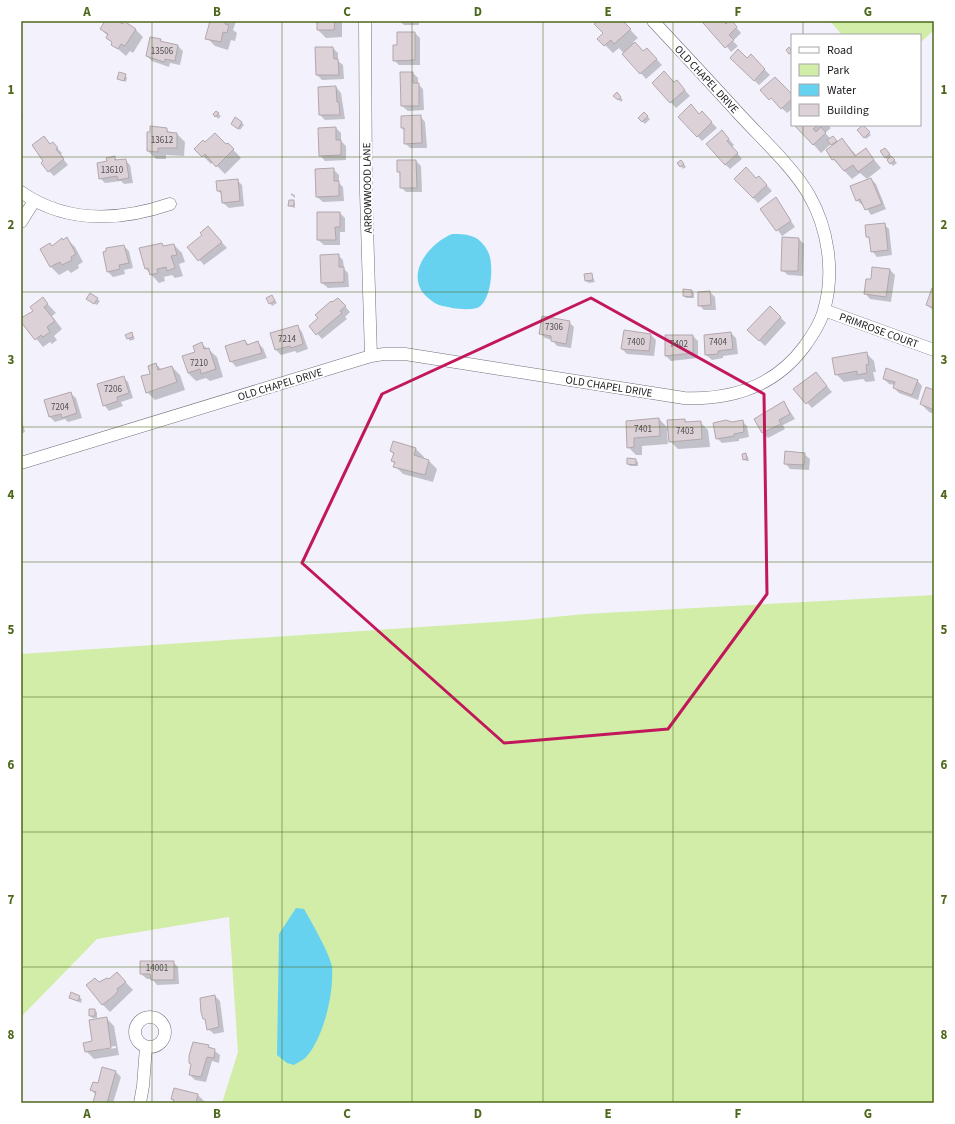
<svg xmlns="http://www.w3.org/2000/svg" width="955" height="1124" font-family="'Source Sans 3',sans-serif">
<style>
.green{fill:#d1eda8}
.water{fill:#67d2f0}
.shadow{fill:#0003;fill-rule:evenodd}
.building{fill:#dcd1d7;stroke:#b2a7ad}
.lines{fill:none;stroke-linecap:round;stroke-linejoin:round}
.street-casing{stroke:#73717b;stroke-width:13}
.street{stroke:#fff;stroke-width:12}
.marked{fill:none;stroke:#c2185b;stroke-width:3;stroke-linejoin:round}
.grid{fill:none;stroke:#4d681b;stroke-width:1;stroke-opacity:0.55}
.labels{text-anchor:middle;stroke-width:4;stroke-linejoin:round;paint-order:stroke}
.number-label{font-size:9px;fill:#504d52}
.street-label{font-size:11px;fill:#212125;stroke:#fff}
.neatline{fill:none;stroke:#4d681b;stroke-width:1.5}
.grid-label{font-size:13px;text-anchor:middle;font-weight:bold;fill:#4d681b}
</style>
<rect width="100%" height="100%" fill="#f3f1fc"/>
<path class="green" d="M830,21h104v9l-14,13v-8h-78z
M934,595v508h-712l16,-51 -9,-135 -132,22 -76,78v-363l503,-34 61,-6z"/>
<path class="water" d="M452,234c9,0 16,0 24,4 5,3 11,10 13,16 5,13 2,49 -12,54 -8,2 -17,1 -25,0 -7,-2 -14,-2 -20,-7 -31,-21 -6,-56 20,-67z
M296,908l8,1c7,12 26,45 28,58 2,26 -8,69 -25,89 -3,4 -9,6 -13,9l-7,-2 -10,-8 2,-121z"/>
<path class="shadow" d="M106,21h10l19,8 8,8 -10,16 -3,-2 -4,5 -14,-12 1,-1 -5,-7 -7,-7z
M209,21h27l-3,9 4,3 -2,8 -4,-1 -3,10 -13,-4 -8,-8 4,-16z
M314,21h28v16l-16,1 -8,-8v-5z
M399,21h20v4h-15z
M599,21h23l16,17 -5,4 10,10 4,-3 15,16 -16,14 -27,-31 -6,5 -14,-14 5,-6z
M707,21h15l4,4 9,1 6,7 -8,8 5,5 -7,6z
M415,33l5,5v27h-21l-5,-5 4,-14z
M160,40l4,3 14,3 5,5 -3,14 -10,-2 -1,4 -17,-6 -5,-5z
M316,48h17l5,5v8l5,4 1,14 -22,1 -5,-5z
M751,56l19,19 -11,10 -28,-27 16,1z
M413,73l5,5v6l5,5 1,21 -16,1 -6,-5z
M125,75l2,3 -1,4 -7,-4z
M653,83h22l7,4 8,9 -14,12z
M336,87l5,6 4,26 -20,1 -5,-5z
M762,90l30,6v13l-5,4z
M617,94l6,6 -2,2 -6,-6z
M21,110l2,7 -2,1z
M216,112l5,4 -3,3 -4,-5z
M702,112l15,16 -15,13 -23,-24 20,-2z
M644,113l6,6 -5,5 -6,-6z
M420,116l5,6 2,26h-17l-5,-5v-12l-3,-3z
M242,123l2,2 -4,5 -6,-4z
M796,125h32l3,3 -6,5 6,6h4l2,3 5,-3 15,17 9,-6 15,18 -14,11 -7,-6 -8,6 -19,-20 -6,-9 6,-5 -2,-1 -10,9z
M863,127l8,8 -5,4 -7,-8z
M336,128l5,5v8l5,5v14l-21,1 -5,-6z
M166,129l4,4 7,1 8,8 -1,14 -18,-1v4h-10l-8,-8v-18z
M44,137l7,8 2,-2 5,6 4,4 -2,2 8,10 -14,11 -5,-5 -5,-10z
M727,137l7,8 -2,2 10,12 -12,10 -5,-5z
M228,144l13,14 -16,16 -12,-12 -2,2 -15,-15z
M887,151l10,12 -4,3 -8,-9z
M114,157l4,4 7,-1 5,5 3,18 -9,1 -3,-3 -16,2 -5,-5 8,-16z
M398,161h18l5,5 1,26h-16l-5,-5z
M679,163l5,1 2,3 -3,2z
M333,169l6,6v8l4,4 1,14 -21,1 -6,-5z
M735,179l29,3 8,9 -14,12z
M871,179l5,5 10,25 -15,6 -7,-11 -2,1 -5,-5z
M237,180l5,5 2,21 -15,2 -6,-5v-8l-5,-4z
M291,193l4,2v3l-4,-3z
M776,199l19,28 -13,9 -20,-27z
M293,201l2,2v5l-6,-2z
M340,213l5,5v14h-5v13h-16l-6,-5z
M884,224l5,5 3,26 -15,2 -5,-6 -2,-11 -3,-4z
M208,227l19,21 -23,17 -16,-18 15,-12z
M67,239l8,8 8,15 -5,3 1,3 -8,5 -3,-3 -9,5 -8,-8 -10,-18 11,-3z
M799,239l5,5 -1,32 -15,-1 -6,-5z
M162,244l2,3 10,-2 8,8 3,9 -6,2 4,12 -8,2 -3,-3 -8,2 1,4 -6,2 -13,-14z
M124,246l5,5 4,17 -9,2 1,4 -12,3 -5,-5 -4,-19z
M338,255l5,5 1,9 4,4 1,14 -21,1 -6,-5z
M890,270l5,5 -4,27 -21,-3 -5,-6 6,-13z
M591,274l4,8 -6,1 -3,-2z
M934,290v21l-7,-6z
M691,291l3,2v5h-8l-2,-2z
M710,292l5,5 1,13h-12l-5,-5z
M272,296l5,7 -5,3 -2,-3z
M43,299l13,14 -4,3 10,13 -8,7 3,4 -5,4 -2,-2 -7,5 -22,-27 13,-9z
M97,299l3,2 -3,4 -8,-4z
M343,304l7,8 -5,5 2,2 -25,20 -12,-13z
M770,307l16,16 -21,23 -17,-16z
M569,322l5,5 -3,21 -14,-2 -5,-6 -7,-2 -5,-5z
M297,326l5,6 6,17 -11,4 -2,-2 -14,4 -5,-5 -5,-16z
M624,331l27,4 5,5 -2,16 -27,-2 -5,-5z
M132,333l3,6 -5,2 -4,-6z
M731,333l5,5 2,16 -15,2v2l-11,2 -6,-5z
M693,336l5,5v17l-27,3 -5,-5z
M245,341l4,4 9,-2 5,5 4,10 -31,9 -5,-6z
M202,344l15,13 6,20 -13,4 -4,-3 -10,3 -8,-8 8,-20z
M866,353l8,8 2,11h-3l2,9 -9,1 -3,-3 -19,3 -8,-8z
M156,364l6,6 10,-3 8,8 5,15 -30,10 -8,-8z
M123,377l5,5 5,16 -12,4 2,4 -14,5 -5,-6z
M821,379l11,13 -20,16 -17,-19z
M884,379l33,1 5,6 -4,14 -19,-7 -5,-5 1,-3 -6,-1z
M934,391v23l-5,-2 -8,-8z
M70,393l6,5 6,20 -14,4 -3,-3 -10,3 -5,-5 -5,-16z
M784,402l11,17 -12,6 2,4 -17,9 -5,-5 -7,-14z
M21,418l4,14 -4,2z
M659,419l10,10 16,-9 2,3 13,-1 8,8 2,17 -32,2 -8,-8 -1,-10h-2l1,13 -26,2v9h-6l-8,-8 -1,-25z
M742,421l5,5 2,11 -10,2v2l-17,2 -5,-5z
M394,442l22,7 8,8 -1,2 6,2 8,8 -4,13 -30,-8 -8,-8v-2l-3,-3 2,-6 -3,-4z
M804,454l6,5 -1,11 -19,-1 -5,-6z
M746,455l2,2 1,4h-3l-2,-2z
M635,460l3,2v4h-8l-2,-2z
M173,962l5,5 1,17 -22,1 -5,-6h-5l-6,-5z
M117,973l16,17 -23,22 -8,-8 -3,-21 10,-2z
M72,994l10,5 -1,4 -11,-5z
M215,996l5,5 4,31 -10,2 -6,-5 -7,-23z
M94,1010l3,2v6h-5l-2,-3z
M106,1018l8,8 5,29 -25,4 -8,-8 7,-9zM116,1046v2l-17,2v-2z
M208,1046l12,9 -1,8 -7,-2 -6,21 -11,-2 -5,-5z
M116,1072l5,5 -8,26h-18l1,-8 -5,-5z
M198,1095l8,8h-32l-2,-4z"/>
<path class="building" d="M105,21h14l3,3 2,-3 12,8 -11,17 -4,-2 -3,5 -7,-4 1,-3 -6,-4 2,-4 -8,-5z
M210,21h16l-1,3 4,1 -2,8 -4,-1 -2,10 -16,-3z
M317,21h18l-1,9h-17z
M598,21h25l8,8 -17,15 -3,-4 -7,6 -7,-7 6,-6 -9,-9z
M706,21h17l3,3 3,-3h3l5,6 -8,8 5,5 -9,8 -22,-25z
M397,32h18v28l-22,1v-16h4z
M150,37l11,2 -1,2 18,4 -3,16 -10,-2 -1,3 -18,-6z
M635,42l8,9 4,-3 10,11 -17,15 -18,-20z
M315,47h18l1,12h4l1,16h-23z
M789,47l3,5 -3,2 -3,-4z
M738,49l9,9 4,-4 14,15 -11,12 -24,-23z
M664,71l10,11 3,-2 8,10 -15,13 -18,-20z
M119,72l7,2 -2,7 -7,-2z
M400,72h13v11h6v23h-18z
M775,77l17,17v5l-11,10 -10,-11 -2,2 -9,-10z
M336,86l1,16h2l1,13h-21l-1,-28z
M617,92l4,5 -3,3 -5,-4z
M691,104l8,10 3,-3 10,11 -15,15 -19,-20z
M216,111l3,2 -4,4 -2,-3z
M644,112l4,4 -6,6 -4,-4z
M421,115l1,28 -18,1v-16h-3v-12z
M235,117l7,5 -4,7 -7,-5z
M794,125h24l-5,4 3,3 5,-5 5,6 -13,12z
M863,125l7,7 -6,6 -7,-8z
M150,126l17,2v4l10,1v15h-19v4l-11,-1v-19h3z
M336,127v13h5v15l-22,1 -1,-28z
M722,130l7,9 -2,2 11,12 -13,12 -19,-21z
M215,133l11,11 2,-1 6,6 -18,18 -11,-13 -3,3 -8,-8 9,-9 2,2z
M44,136l6,8 3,-2 5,6 -2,1 8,10 -16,13 -7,-9 2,-2 -11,-16z
M833,136l4,5 -6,4 -4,-5z
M842,138l13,18 11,-8 8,12 -16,12 -5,-7 -9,6 -10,-12 -2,1 -6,-10z
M885,148l5,6 -5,4 -5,-7z
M115,156v4l11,-1 3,19 -11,2 -1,-4 -18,3 -2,-16 10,-2 -1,-3z
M891,156l4,4 -5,4 -3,-4z
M397,160h19l1,28h-17v-16h-3z
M681,160l3,4 -4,3 -3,-4z
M746,167l10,11 3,-2 8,9 -14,13 -19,-19z
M334,168v13h5v15l-23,1 -1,-28z
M871,178l11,26 -17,6 -5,-11 -4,2 -6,-15z
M238,179l2,22 -18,2 -1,-12h-4l-1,-10z
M776,197l15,24 -15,10 -16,-22z
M289,200h5v6h-6z
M317,212h23v15h-5l1,13h-19z
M885,223l3,27 -17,2 -2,-15h-3l-1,-12z
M208,226l14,16 -24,19 -11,-14 15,-12 -2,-2z
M67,237l9,17 -5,3 1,3 -10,5 -2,-3 -10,5 -10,-18 10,-6 2,3 10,-8 1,2z
M782,237l17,1 -1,33h-17z
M162,243l1,3 11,-2 3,11 -6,1 4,12 -8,3 -1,-4 -9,2 1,4 -8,2 -2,-7 -3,1 -6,-21z
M124,245l5,18 -10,2 1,4 -13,3 -4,-20 3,-1v-3z
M339,254v13h5v15l-23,1 -1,-28z
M872,267l18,2 -4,28 -22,-3 2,-15h5z
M592,273l1,7 -8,1 -1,-7z
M932,288l2,1v19l-8,-3z
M683,289l9,1v7l-9,-1z
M710,291l1,14 -13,1v-14z
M90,293l8,5 -4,6 -8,-5z
M272,295l3,6 -6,3 -3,-6z
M43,297l5,7 -4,3 11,14 -8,6 3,5 -7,5 -2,-2 -6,5 -14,-18v-4l12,-7 -3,-4z
M338,298l8,8 -6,5 2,2 -26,22 -7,-9 9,-8 -3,-3 16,-14 1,1z
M770,306l11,11 -22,24 -12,-11z
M542,316l28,5 -4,23 -15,-3v-5l-12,-2z
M298,325l5,19 -12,4 -1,-2 -15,4 -5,-17z
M624,330l27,4 -2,17 -28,-2z
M132,332l1,5 -6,2 -2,-4z
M731,332l2,17 -15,2v3l-13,1 -1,-20z
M665,335h28v18l-28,3z
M245,340l2,5 11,-4 4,12 -32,9 -5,-16z
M202,342l2,7 5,-1 7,21 -15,5 -1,-5 -12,4 -6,-17 13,-4 -2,-6z
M867,352l2,12 -3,1 1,8 -10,2v-4l-22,4 -3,-17z
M156,363l2,7 14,-4 5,16 -31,11 -5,-17 9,-2 -2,-8z
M886,368l32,12 -6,15 -19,-7 2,-6 -12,-3z
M816,372l11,14 -21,18 -13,-15z
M124,376l5,17 -12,4 1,4 -15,5 -6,-22z
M926,387l8,3v20l-14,-6z
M71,392l6,21 -15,5 -1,-4 -12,3 -5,-17z
M784,401l6,13 -11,6 2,4 -19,9 -8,-14z
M659,418l1,18 -26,2v9l-7,1 -1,-27z
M685,419v3l16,-1 1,18 -33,3 -2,-22z
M726,420l6,2 11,-2 1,12 -10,2v2l-18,3 -3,-16z
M393,441l23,7 -2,7 15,5 -4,15 -32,-8 2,-5 -4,-1 3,-8 -4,-2z
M785,451l20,2 -1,12 -20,-1z
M746,453l1,6 -4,1 -1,-6z
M627,458l9,1v6l-9,-1z
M140,961h34v19h-23l-1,-6h-10z
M117,972l9,10 -9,7 1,2 -4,5 -12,9 -16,-20 9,-7 4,4 8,-4 2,1z
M71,992l9,4 -2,5 -9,-3z
M215,995l4,32 -12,3 -2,-11h-2l-2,-7 -1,-14z
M89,1009h6v7h-6z
M107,1017l4,31 -26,4 -2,-9 9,-2 -3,-21z
M193,1042l16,3 -1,2 7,2 -1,9 -7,-1 -6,20 -12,-2 2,-11 -2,-1v-7z
M102,1067l14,4 -9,32h-12l-2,-1 3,-10 -6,-2 3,-8 5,1z
M174,1088l24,6 -2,9h-23l1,-3 -3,-1z"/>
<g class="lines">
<g class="street-casing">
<path id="street" d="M365,21l1,171 5,164
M21,192c46,32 99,29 149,12
M21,222l13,-21
M824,310l110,40
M21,463l350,-107 13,-2h21l279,44c48,2 90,-11 120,-51 8,-11 17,-25 20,-37 11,-38 4,-82 -15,-115 -16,-28 -47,-56 -69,-80 -29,-32 -58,-63 -87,-94
M135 1032a15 15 0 1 1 30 0a15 15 0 1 1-30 0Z
M140,1103l3,-17 3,-39"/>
</g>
<use href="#street" class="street"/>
</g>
<path class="marked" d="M591,298l173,96 3,200 -99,135 -164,14 -202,-180 80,-169z"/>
<path class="grid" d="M152,21v1082M282,21v1082M412,21v1082M543,21v1082M673,21v1082M803,21v14M803,125v978M21,157h913M21,292h913M21,427h913M21,562h913M21,697h913M21,832h913M21,967h913"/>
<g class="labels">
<g class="number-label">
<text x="162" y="54">13506</text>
<text x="162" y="143">13612</text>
<text x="112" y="173">13610</text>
<text x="554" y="330">7306</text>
<text x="287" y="342">7214</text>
<text x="636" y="345">7400</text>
<text x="718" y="345">7404</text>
<text x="679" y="347">7402</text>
<text x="199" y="366">7210</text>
<text x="113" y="392">7206</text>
<text x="60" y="410">7204</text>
<text x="643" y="432">7401</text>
<text x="685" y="434">7403</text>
<text x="157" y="971">14001</text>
</g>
<g class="street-label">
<text transform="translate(707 79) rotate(47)" y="4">OLD CHAPEL DRIVE</text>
<text transform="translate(367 188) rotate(-91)" y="4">ARROWWOOD LANE</text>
<text transform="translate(879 330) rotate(20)" y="4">PRIMROSE COURT</text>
<text transform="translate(280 384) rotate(-17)" y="4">OLD CHAPEL DRIVE</text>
<text transform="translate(609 386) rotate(9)" y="4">OLD CHAPEL DRIVE</text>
</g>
</g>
<rect width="955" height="1124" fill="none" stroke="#ffffff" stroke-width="44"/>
<rect x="791" y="34" width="130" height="92" fill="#ffffff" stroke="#a6a6a8"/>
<rect x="799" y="47" width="20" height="6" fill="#ffffff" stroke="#a6a6a8"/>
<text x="827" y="54" font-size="12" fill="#212125">Road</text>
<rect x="799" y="64" width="20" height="12" fill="#d1eda8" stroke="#a6a6a8"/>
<text x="827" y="74" font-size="12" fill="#212125">Park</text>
<rect x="799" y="84" width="20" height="12" fill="#67d2f0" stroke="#a6a6a8"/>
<text x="827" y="94" font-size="12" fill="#212125">Water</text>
<rect x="799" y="104" width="20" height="12" fill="#dcd1d7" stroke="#a6a6a8"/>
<text x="827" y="114" font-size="12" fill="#212125">Building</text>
<rect x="22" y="22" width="911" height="1080" class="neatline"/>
<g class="grid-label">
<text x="87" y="16">A</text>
<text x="217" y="16">B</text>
<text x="347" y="16">C</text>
<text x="478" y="16">D</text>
<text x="608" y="16">E</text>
<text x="738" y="16">F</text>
<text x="868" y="16">G</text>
<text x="11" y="94">1</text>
<text x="944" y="94">1</text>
<text x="11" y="229">2</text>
<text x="944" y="229">2</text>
<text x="11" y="364">3</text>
<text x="944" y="364">3</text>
<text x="11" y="499">4</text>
<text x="944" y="499">4</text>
<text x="11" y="634">5</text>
<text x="944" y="634">5</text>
<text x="11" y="769">6</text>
<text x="944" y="769">6</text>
<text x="11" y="904">7</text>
<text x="944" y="904">7</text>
<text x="11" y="1039">8</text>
<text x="944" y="1039">8</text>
<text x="87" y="1118">A</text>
<text x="217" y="1118">B</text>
<text x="347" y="1118">C</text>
<text x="478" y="1118">D</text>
<text x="608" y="1118">E</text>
<text x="738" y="1118">F</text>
<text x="868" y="1118">G</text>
</g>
</svg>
